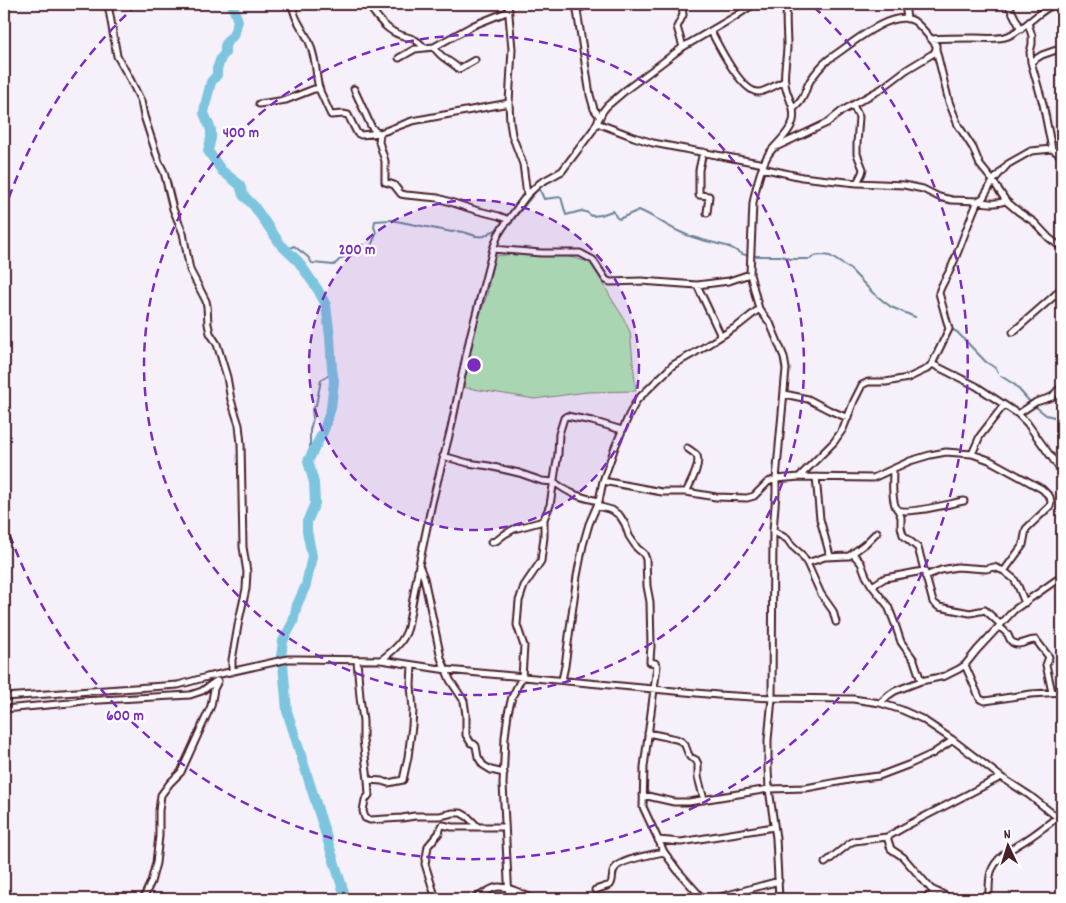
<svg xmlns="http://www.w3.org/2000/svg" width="1066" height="903" font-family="Dekko,sans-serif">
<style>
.green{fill:#b1edb2;stroke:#7e866e}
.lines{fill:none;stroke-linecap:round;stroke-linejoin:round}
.stream{stroke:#698396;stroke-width:2}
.river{stroke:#7dc5de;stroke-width:10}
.street-casing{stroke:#4a1f2b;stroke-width:9}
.street{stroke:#fff;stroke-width:5}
.ring{fill:none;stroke:#7b2cbf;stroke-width:2.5;stroke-dasharray:9 6}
.centre{fill:#7b2cbf;stroke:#fff;stroke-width:2.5}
.ring-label{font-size:15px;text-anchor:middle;font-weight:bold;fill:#7b2cbf;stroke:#fff;stroke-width:4.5;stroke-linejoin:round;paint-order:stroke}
</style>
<rect width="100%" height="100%" fill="#f5f0f9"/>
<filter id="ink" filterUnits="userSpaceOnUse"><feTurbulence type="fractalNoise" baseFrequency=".02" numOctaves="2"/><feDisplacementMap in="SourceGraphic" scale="10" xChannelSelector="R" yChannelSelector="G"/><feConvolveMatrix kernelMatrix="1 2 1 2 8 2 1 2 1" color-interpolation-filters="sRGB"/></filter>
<g filter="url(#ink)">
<path class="green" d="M515,254l51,2 27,7 18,35 11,17 8,17 6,59 -49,1 -53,7 -17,-3 -56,-9 14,-59 12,-33 7,-39z"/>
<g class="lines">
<path class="stream" d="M506,224l4,1 4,-6 23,-29h3l4,9 17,-2 5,18 15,-4 5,1 6,4 9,-1 11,-4 3,3 1,3 3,2 20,-9c15,6 27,16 41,22 16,8 33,10 49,15 6,2 11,7 17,8
M286,250l8,-4 14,11 4,6 22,2c7,-8 15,-12 26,-15 5,-2 8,-1 12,-5 1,-9 7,-8 2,-18l1,-6 16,-1 61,12c12,-4 22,7 32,4 3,-1 5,-3 7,-4 6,-3 3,0 7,-5h2
M755,256h26l10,3h19l5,-3 7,-1 8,1 20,13 23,24 18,14 24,10
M953,330l4,2 29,30 8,5 4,5
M1001,376l14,9 15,17
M1036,407l10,8 16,4
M310,459v-29l3,-11 -1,-10 4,-4 5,-25 11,-7"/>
<path class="river" d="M232,4l6,17 -5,15 -5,4 -3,6v7l-4,5 -4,11v6l-6,7 -6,24 -1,7 7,17v8l-3,13 14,20 18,14 3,10 11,11 27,39 17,16 20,29 8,15 4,32 2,32 2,12 -3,27 -7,22 -16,31 6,22 1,20 -8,19v9l5,25 -6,29 -9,20 -4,17 -10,19 -2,16
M283,664l4,47 59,188"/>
<g class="street-casing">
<path id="street" d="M108,4l9,52 12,21 12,24 3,15 15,46 5,10 9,37 10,24 7,37 16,31 1,5 1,18 2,9 7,11 10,33 4,23 8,25 2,19 2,103 4,25 -1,17 -7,31 -7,40v12
M293,4c-1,13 12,27 17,40 2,6 4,13 5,19 2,9 1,18 5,27
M368,4c6,9 14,21 24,27 10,7 24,5 31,16
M508,4l4,45 -3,54 1,19 2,13 11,29 4,31
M576,4l14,91 4,14 6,8
M682,4l1,11 -6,12 6,20
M905,4l2,15
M1008,4l13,25
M577,9l13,-5
M1028,23l4,13v8l-2,8 1,10 12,42 9,45
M711,31c7,14 31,62 48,61 8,-1 18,-8 26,-11
M931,39c15,-1 29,-1 43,-1 11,0 24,2 34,-2 19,-8 30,-26 48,-32
M434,47c7,12 16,13 25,22l16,-9
M936,49l13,53 9,23 15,23 7,17 13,16 13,20 13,11 15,10 15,16 13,10
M399,58l16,-9 19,-2 40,-22 35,-14
M1031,62l11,-7 20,-7
M354,89l17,37 4,5 5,2
M259,104l27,-4 28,-11h5l11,24 1,2 12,-1 5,1 9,18 4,2 19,-2 32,-12 97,-18
M853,105l6,12 -2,27v10l6,15 -1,4 -5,10
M597,123l37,14 19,6 111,21
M380,133l-1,9 6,19v21l9,3 7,9 5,1 32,3 37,12 24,6 10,4
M776,147l51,-24 15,-12 39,-22 25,-19 28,-17 2,-4v-4c-5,-6 -18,-23 -24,-25 -23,-10 -64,27 -83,39 -7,6 -14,14 -19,22 -7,12 -4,17 -17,28
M703,152l-4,18v25l10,1 -2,17
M762,168l40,9 26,3 29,3 47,2 19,4 16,8 13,3 26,1 5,-3 10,-17 15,-17 23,-13 21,-2 7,5h3
M493,249l48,4h39l13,7 13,20 4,2 31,-1 56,4 32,-4 21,-7
M697,285l24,51
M1013,332l41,-36 8,-9
M932,364l44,22 42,28 9,9 35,49
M784,394l24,5 21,11 19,8
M1018,414l18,-12 16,-5 6,-7 4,-2
M972,454l8,-18 24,-31
M443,456l25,7 21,3 30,7 23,8 12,1c16,12 25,15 45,19
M893,469c0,9 -2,33 4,40 7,7 55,-6 67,-8
M800,476l34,-34 9,-13 11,-28 8,-16 6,-3h18l22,-4 19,-9 5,-5 17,-35 -10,-36c1,-6 9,-18 12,-25 10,-22 17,-45 27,-67 10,3 19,3 28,0
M816,477l4,42 10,37
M603,481l59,11h24l30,5 31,1 7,-2 14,-14 8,-3 24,-2 73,1 37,-17 20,-6 16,-3 26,2 17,6 53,29 8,8 1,5 -1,4 -20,19 -4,4 -3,16 -19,26
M686,492c4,-8 15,-27 11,-36 -2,-3 -7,-6 -10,-8
M597,506l15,4 8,6 5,8 4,12 8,12 7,6 2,5 1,27 3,16 1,44 -1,14v2l5,1 2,3 -13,101 -1,40 21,45 14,19 25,28
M898,510l3,7v10l2,8 15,13 15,54 6,5 31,6 15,-3 15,14
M773,531l14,8 5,7 9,8 6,9 14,31 12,17 3,11
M491,542l5,-1 9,-7 9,-5 26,-7 4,-3 6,-14 8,-51 1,-20 5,-16 3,-2 25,5 30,9
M853,554l8,9 5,13 6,10 16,20 7,18 6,18 13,18 7,21
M807,563l18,-6 24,-1 16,-12 12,-12
M419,565l5,13 17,80 9,22 14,21 2,14v20l5,8 3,1 2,2 2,11 5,8 8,5 13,3
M925,576l16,-6 16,-3 29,2 8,-2 10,4 10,8 4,7 7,17
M872,586l13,-8 38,-7
M999,626c3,3 7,6 9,9 2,4 1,4 4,7 7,6 16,-3 24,-2l13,17 -3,8 6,27
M357,660l3,37 3,24v19l5,40 1,15 -4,5 -2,11 2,7 5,2 32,-2 13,-2h25l13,-3h8l7,4 10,10
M381,660c12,-9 23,-18 27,-33l11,-62 13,-62 19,-75 19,-91 23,-88 5,-14 5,-8 24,-32 13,-12 22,-12 31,-41 10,-19 4,-5 20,-17 56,-42 53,-31 18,-12
M965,665l15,34 5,2 46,-7 31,-2
M562,680l3,-14 12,-90 6,-31 6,-21 10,-23 4,-20 12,-34 14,-32 8,-15 36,-35 23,-13 43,-27 20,-16
M4,697l174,-12 29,-8 81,-18h8l85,1 66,10 271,25 54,3 81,1 27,4 22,7 20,9 31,21 48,37 28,18 33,26
M880,703l9,-8 6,-4 26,-10 24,-5 14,-7 6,-4 12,-15 37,-40 48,-34
M4,709l66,-6 12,-2 108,-6 12,-4 14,-10
M648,733l28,6 5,2 4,4 3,8 2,4 6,3 2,4v13l6,23
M368,780l14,1 6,2 15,-3 5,-23 4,-31 1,-16 -2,-25 1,-20
M643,795l31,7h15l80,-13 37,-1 48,-9 25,-3 29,-11 24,-11 21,-14
M887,837l4,12 12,8 28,32c7,4 13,4 18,10
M658,840l23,2 93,-15
M825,863l25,-20 4,-2 33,-4 21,-12 93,-48
M595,890l15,-5c4,-5 1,-10 4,-15 3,-10 40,-16 50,-18
M143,899l8,-17 5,-19 3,-27v-25l2,-16 9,-12 11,-11 30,-66 3,-17 4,-8
M436,899l-11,-35 3,-18 11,-13 2,-7 2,-1 9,2h53
M472,899c8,-2 14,-8 22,-11 11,-4 29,6 39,11
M509,899l-6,-115 2,-47 3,-24 4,-16 10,-20 2,-31 -7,-21 2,-24 5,-15 17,-25 3,-24v-18
M713,899l66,-18
M779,899l-3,-61 -7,-49 -1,-20v-29l4,-42 1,-167 3,-38v-14l10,-110 -2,-12 -14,-34 -11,-14 -9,-35 3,-71c3,-16 7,-34 15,-48 7,-11 21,-20 25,-34 3,-15 -6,-23 -8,-37 -2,-12 2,-25 2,-38 0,-14 -2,-28 0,-42
M923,899l14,-7
M988,899c2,-9 0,-18 3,-27 6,-18 27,-26 41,-36 8,-6 17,-12 25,-19"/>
</g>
<use href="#street" class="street"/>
</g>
</g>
<circle cx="474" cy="365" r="165" fill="#7b2cbf" fill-opacity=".12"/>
<g class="ring">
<circle cx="474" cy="365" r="165"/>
<circle cx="474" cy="365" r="330"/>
<path d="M4 212A494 494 0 0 1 134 7M814 7A494 494 0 1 1 4 518"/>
</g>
<circle cx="474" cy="365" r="8" class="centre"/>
<g class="ring-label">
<text x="241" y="137">400 m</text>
<text x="357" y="254">200 m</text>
<text x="125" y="720">600 m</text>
</g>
<rect width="1066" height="903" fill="none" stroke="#fff" stroke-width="20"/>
<rect x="10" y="10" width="1046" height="883" fill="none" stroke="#4a1f2b" stroke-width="2" filter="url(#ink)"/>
<g transform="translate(1008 846) rotate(356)" stroke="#ffffff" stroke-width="4" paint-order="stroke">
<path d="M0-4L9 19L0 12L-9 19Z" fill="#4a1f2b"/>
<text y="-8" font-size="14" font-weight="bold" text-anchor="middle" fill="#4a1f2b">N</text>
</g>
</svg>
